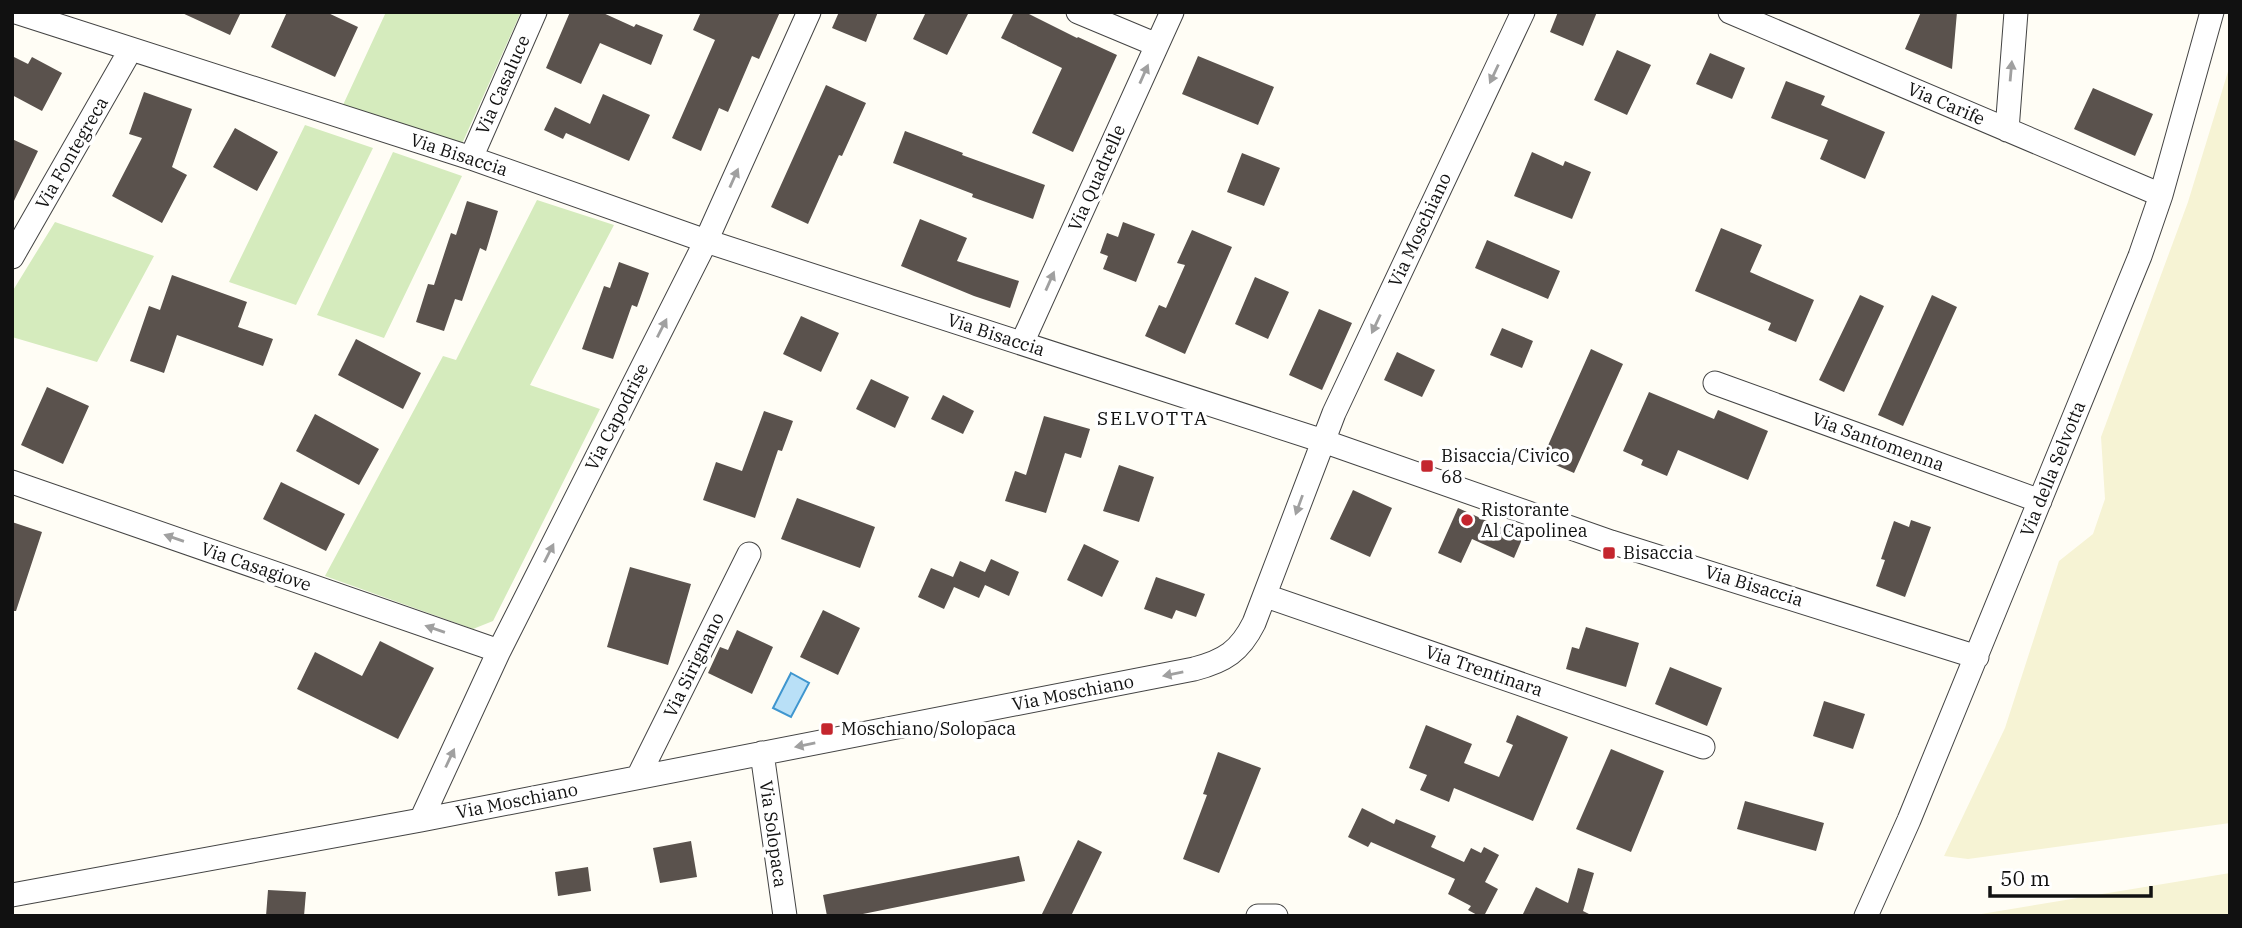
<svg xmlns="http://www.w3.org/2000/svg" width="2242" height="928" font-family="'IBM Plex Serif',serif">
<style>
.farmland{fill:#f6f3d4}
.green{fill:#d5ebbd}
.water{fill:#b9e0f7;stroke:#3f96cf;stroke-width:2}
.building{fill:#5a524d}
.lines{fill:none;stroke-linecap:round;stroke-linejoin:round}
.street-casing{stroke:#444;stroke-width:25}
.street{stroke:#fff;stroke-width:23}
.oneway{fill:#a0a0a0}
.poi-dot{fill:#c4262e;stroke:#fff;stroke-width:2.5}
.labels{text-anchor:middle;stroke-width:7;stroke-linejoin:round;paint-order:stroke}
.street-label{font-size:18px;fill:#111;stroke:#fff}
.poi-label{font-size:18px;fill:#111;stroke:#fff;text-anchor:start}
.neighbourhood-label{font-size:19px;letter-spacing:2px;fill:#111;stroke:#fff}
</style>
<rect width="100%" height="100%" fill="#fffdf5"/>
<path class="farmland" d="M2230,65v758l-262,36 -24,-3 61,-128 54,-167 34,-27 12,-35 -4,-62 87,-235z
M2230,873v43h-261z"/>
<path class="green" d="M386,12h135l-60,134 -118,-41z
M305,125l68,23 -77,157 -67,-23z
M393,152l69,24 -78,162 -67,-23z
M537,200l77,25 -84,160 70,24 -107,212 -20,8 -148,-53 118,-220 13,4z
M55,222l99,34 -57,106 -85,-25v-45z"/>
<path class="water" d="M791,673l18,10 -18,34 -18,-9z"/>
<path class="building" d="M180,12h61l-11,23z
M287,12h39l32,15 -23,50 -64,-30z
M570,12h31l33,15 2,-3 27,11 -12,30 -51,-22 -19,41 -35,-16z
M701,12h79l-21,47 -7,-3 -24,56 -9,-4 -18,43 -29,-13 43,-98 -22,-10z
M839,12h39l-12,30 -34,-14z
M926,12h43l-22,43 -34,-16z
M1014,12h11l52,26 1,-1 39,18 -44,97 -41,-19 30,-65 -61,-30z
M1558,12h39l-14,34 -33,-14z
M1921,12h36l-5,57 -47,-20z
M1617,50l34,15 -24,50 -33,-15z
M1710,53l35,15 -13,31 -36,-15z
M12,56l16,8 4,-7 30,16 -20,38 -30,-16z
M1198,56l76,31 -16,38 -76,-31z
M1786,81l39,15 -4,9 64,27 -20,47 -45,-20 8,-19 -57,-22z
M826,85l40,18 -24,53 -3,-1 -31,69 -37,-17z
M2093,88l60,26 -18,42 -61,-27z
M144,92l48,17 -20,58 15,8 -25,48 -50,-27 30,-58 -13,-4z
M603,94l47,21 -21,46 -63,-28 -3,6 -19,-9 11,-23 35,17z
M235,128l43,24 -21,39 -44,-24z
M905,131l58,22 -1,2 83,30 -12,34 -61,-22 1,-3 -80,-31z
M12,139l26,12 -26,54z
M1532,152l31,14 2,-5 26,11 -19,47 -58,-23z
M1242,153l38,15 -16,38 -37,-14z
M467,201l31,10 -12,40 -6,-3 -18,53 -7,-2 -11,32 -28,-9 12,-38 6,1 17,-52 5,2z
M920,219l47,19 -10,23 62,20 -9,27 -36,-12 -73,-30z
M1123,222l32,12 -19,48 -33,-13 5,-13 -8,-3 7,-20 11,4z
M1721,228l41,17 -12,27 64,28 -18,42 -28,-12 3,-7 -76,-32z
M1192,230l40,17 -47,107 -40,-18 14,-31 7,3 19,-43 -8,-2z
M1487,240l73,31 -12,28 -73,-31z
M619,262l30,11 -12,34 -5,-2 -19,54 -31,-10 22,-63 6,2z
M172,275l75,27 -9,25 35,12 -10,27 -86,-31 -13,38 -34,-12 19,-55 11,4z
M1255,277l34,15 -21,47 -33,-15z
M1860,295l24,11 -40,86 -25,-12z
M1932,295l25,12 -54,119 -25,-11z
M1319,309l33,14 -30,67 -33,-15z
M801,316l38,17 -18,39 -38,-18z
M1502,328l31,13 -11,27 -32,-13z
M356,339l65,34 -18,36 -65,-34z
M1591,349l32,15 -49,109 -32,-14z
M1397,352l38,18 -13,27 -38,-17z
M871,379l38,18 -14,31 -39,-19z
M47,387l42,19 -26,58 -42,-19z
M1649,392l65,27 4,-9 50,21 -20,49 -70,-30 -11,26 -26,-11 2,-5 -20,-9z
M943,395l31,16 -11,23 -32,-15z
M764,411l29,10 -11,30 -4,-1 -23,68 -52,-18 13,-38 26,9z
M315,414l64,35 -20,36 -63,-34z
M1044,416l46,13 -9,29 -16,-5 -19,60 -41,-12 10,-30 11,4z
M1119,465l35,12 -15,45 -36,-11z
M281,482l64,32 -19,37 -63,-32z
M1353,490l39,18 -22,49 -40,-18z
M797,498l78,29 -15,41 -79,-29z
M1458,508l65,29 -9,21 -42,-19 -11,24 -23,-10z
M1911,520l20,7 -26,70 -29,-11 9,-26 -4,-1 13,-38 15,6z
M12,522l30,10 -26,79h-4z
M1084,544l35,17 -17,36 -35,-17z
M991,559l28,13 -10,24 -24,-11 -6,13 -25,-11 -10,22 -26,-12 13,-29 22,9 7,-16 25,11z
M630,567l61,17 -23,81 -61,-18z
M1156,577l49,17 -9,23 -20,-7 -4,9 -28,-10z
M823,610l37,18 -22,47 -38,-18z
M1586,627l53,16 -13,44 -60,-18 6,-22 7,2z
M737,630l36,17 -21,47 -44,-21 12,-26 8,3z
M380,641l54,27 -36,71 -101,-50 18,-37 47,24z
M1670,667l52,21 -15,38 -52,-22z
M1824,701l41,13 -12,35 -40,-13z
M1517,715l51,22 -35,84 -79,-33 -5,14 -29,-12 7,-15 -18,-7 17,-43 46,19 -8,19 35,14 14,-32 -7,-3z
M1611,749l53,22 -33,81 -55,-23z
M1218,752l43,16 -42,105 -36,-14 24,-64 -4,-1z
M1745,801l79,22 -8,28 -79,-22z
M1362,808l32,16 2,-5 40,17 -5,11 33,15 7,-14 10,5 3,-6 15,8 -14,27 13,7 -14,27h-5l-11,-6 3,-4 -23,-12 7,-15 -84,-37 -3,5 -20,-10z
M1078,840l24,12 -31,64h-30z
M691,841l6,36 -37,6 -7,-35z
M1019,856l6,25 -172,35h-26l-4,-21z
M588,867l3,24 -33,5 -3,-24z
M1578,868l16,5 -11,38 10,5h-71l14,-29 32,16z
M268,890l38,2 -2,24h-38z"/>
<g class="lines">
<g class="street-casing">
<path id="street" d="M16,12l455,146 235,83 617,200 288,101 366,115
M1078,12l79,33
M1730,12l431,183
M2007,130l9,-118
M471,158l64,-146
M12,257l119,-208
M1022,343l150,-331
M1715,383l325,118
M12,482l487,169
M1266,596l437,151
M762,753l23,163
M638,777l111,-223
M421,820l78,-169 207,-410 103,-229
M12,895l409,-75 773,-151c31,-8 46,-18 60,-46l80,-210 189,-401
M1258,916h18
M1866,916l43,-96 231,-564 21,-61 51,-183"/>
</g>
<use href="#street" class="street"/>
</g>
<defs><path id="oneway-solid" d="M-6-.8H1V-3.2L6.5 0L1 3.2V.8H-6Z" transform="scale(1.75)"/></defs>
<g class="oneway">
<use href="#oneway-solid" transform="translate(2011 71) rotate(-85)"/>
<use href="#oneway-solid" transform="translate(1144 74) rotate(-66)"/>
<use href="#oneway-solid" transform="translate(1494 74) rotate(115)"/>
<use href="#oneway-solid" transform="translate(734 178) rotate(-66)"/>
<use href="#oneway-solid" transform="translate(1050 281) rotate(-66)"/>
<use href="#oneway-solid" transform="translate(1376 324) rotate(115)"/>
<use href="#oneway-solid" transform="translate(662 328) rotate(-63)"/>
<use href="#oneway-solid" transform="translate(1299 505) rotate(110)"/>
<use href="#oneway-solid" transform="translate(174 538) rotate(-161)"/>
<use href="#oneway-solid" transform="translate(549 553) rotate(-63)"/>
<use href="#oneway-solid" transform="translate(435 629) rotate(-161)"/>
<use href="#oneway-solid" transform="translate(1173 674) rotate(169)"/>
<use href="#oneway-solid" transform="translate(805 745) rotate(169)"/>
<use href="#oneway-solid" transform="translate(450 758) rotate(-65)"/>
</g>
<g class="poi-dot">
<rect x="1420" y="459" width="14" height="14" rx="3.5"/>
<circle cx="1467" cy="520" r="7"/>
<rect x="1602" y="546" width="14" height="14" rx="3.5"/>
<rect x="820" y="722" width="14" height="14" rx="3.5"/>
</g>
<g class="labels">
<g class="street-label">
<text transform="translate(503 85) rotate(-66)" y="6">Via Casaluce</text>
<text transform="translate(1946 104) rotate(23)" y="6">Via Carife</text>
<text transform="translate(72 153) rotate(-60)" y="6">Via Fontegreca</text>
<text transform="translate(459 155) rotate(18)" y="6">Via Bisaccia</text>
<text transform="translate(1097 178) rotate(-66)" y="6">Via Quadrelle</text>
<text transform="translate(1420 230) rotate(-65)" y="6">Via Moschiano</text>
<text transform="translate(996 335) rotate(18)" y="6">Via Bisaccia</text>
<text transform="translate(617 417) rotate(-63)" y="6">Via Capodrise</text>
<text transform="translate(1878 442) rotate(20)" y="6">Via Santomenna</text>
<text transform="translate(2053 469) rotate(-68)" y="6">Via della Selvotta</text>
<text transform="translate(256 567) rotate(19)" y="6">Via Casagiove</text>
<text transform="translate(1754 586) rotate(17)" y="6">Via Bisaccia</text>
<text transform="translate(694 665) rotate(-64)" y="6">Via Sirignano</text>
<text transform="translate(1484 671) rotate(19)" y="6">Via Trentinara</text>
<text transform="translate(1073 693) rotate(-11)" y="6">Via Moschiano</text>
<text transform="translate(517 801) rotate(-11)" y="6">Via Moschiano</text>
<text transform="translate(773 834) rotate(82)" y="6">Via Solopaca</text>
</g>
<g class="poi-label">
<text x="1441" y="462">Bisaccia/Civico<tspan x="1441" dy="21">68</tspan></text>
<text x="1481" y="516">Ristorante<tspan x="1481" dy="21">Al Capolinea</tspan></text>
<text x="1623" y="559">Bisaccia</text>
<text x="841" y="735">Moschiano/Solopaca</text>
</g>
<g class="neighbourhood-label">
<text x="1153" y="425">SELVOTTA</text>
</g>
</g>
<rect width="2242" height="928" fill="none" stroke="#111111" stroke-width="28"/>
<path d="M1990 886v10h161v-10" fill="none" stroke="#111111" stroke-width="3.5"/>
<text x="2000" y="886" font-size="21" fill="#111111" stroke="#ffffff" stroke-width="5" paint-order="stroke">50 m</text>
</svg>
